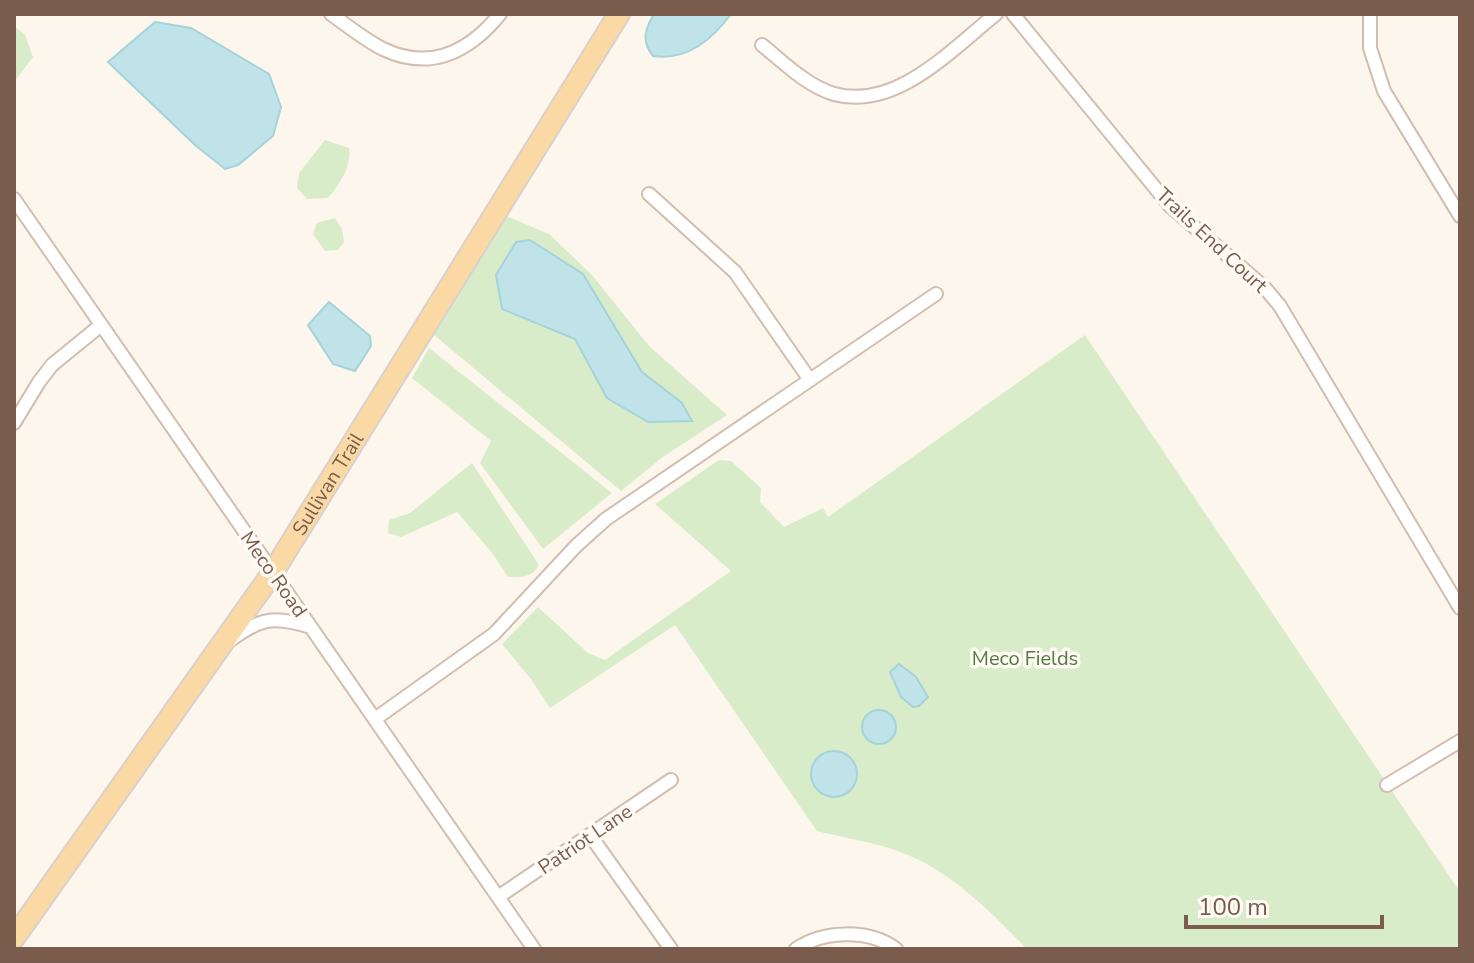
<svg xmlns="http://www.w3.org/2000/svg" width="1474" height="963" font-family="'Nunito Sans',sans-serif">
<style>
.green{fill:#d8ecc9}
.water{fill:#bfe3e8;stroke:#a5d3da;stroke-width:2}
.lines{fill:none;stroke-linecap:round;stroke-linejoin:round}
.minor-casing{stroke:#d1beb0;stroke-width:16}
.primary-casing{stroke:#dad1cd;stroke-width:24}
.minor{stroke:#fff;stroke-width:12}
.primary{stroke:#fbd9a5;stroke-width:20}
.labels{text-anchor:middle;stroke-width:7;stroke-linejoin:round;paint-order:stroke}
.street-label{font-size:20px;fill:#7a5c4d;stroke:#fffaf3}
.park-label{font-size:20px;fill:#537a41;stroke:#fffaf3}
</style>
<rect width="100%" height="100%" fill="#fdf6ec"/>
<path class="green" d="M14,26l11,9 8,22 -19,25z
M325,140l24,8c3,18 -10,37 -21,50l-21,1 -10,-11 2,-15z
M506,216l43,18 43,41 57,71 78,69 -64,42 -42,34 -187,-156z
M335,218l7,11 2,13 -6,8 -13,1 -12,-17 4,-11z
M1085,335l375,557v57h-433c-40,-41 -82,-84 -138,-101 -23,-7 -48,-11 -72,-17l-142,-206 -125,83 -19,-29 -29,-35 36,-37 50,46 17,7 126,-89 -76,-67 64,-44 12,1 30,27 -1,14 24,25 39,-19 5,9z
M429,348l183,145 -69,56 -63,-86 11,-22 -79,-63z
M472,463l67,102c-7,13 -18,12 -31,12l-15,-23 -36,-42 -56,25 -13,-4 1,-13 21,-7z"/>
<path class="water" d="M654,14h77c-19,26 -44,47 -78,42 -12,-15 -8,-27 1,-42z
M155,22l36,6 78,46 12,33 -8,29 -35,29 -13,4 -30,-24 -87,-83z
M530,240l53,34 59,98 40,31 10,18 -44,1 -41,-24 -32,-59 -73,-30 -6,-34 20,-33z
M329,302l41,34 1,10 -16,25 -22,-7 -25,-39z
M899,664l17,13 12,20 -9,9 -6,1 -12,-10 -11,-25z
M862 727a17 17 0 1 1 34 0a17 17 0 1 1-34 0Z
M811 774a23 23 0 1 1 46 0a23 23 0 1 1-46 0Z"/>
<g class="lines">
<g class="minor-casing">
<path id="minor" d="M331,14c17,12 34,26 52,35 48,23 87,2 117,-35
M1013,14l157,192 94,81 16,19 180,302
M1370,14v34l14,43 76,125
M762,45c21,17 45,41 72,49 62,17 118,-45 162,-80
M649,194l86,78 75,108
M14,199l520,750
M14,423l25,-41 13,-17 49,-40
M232,639c30,-22 44,-23 79,-12
M375,719l119,-85 82,-88 30,-27 330,-225
M1387,785l73,-44
M590,835l81,114
M498,897l173,-117
M796,949c28,-19 73,-20 100,0"/>
</g>
<g class="primary-casing">
<g id="primary">
<path id="s1" d="M14,938l259,-366 346,-558"/>
</g>
</g>
<use href="#minor" class="minor"/>
<use href="#primary" class="primary"/>
</g>
<g class="labels">
<g class="street-label">
<text transform="translate(1212 240) rotate(43)" y="7">Trails End Court</text>
<text dy="7" stroke="none"><textPath href="#s1" startOffset="552">Sullivan Trail</textPath></text>
<text transform="translate(274 574) rotate(55)" y="7">Meco Road</text>
<text transform="translate(585 839) rotate(-34)" y="7">Patriot Lane</text>
</g>
<g class="park-label">
<text x="1025" y="665">Meco Fields</text>
</g>
</g>
<rect width="1474" height="963" fill="none" stroke="#7a5c4d" stroke-width="32"/>
<path d="M1186 915v12h196v-12" fill="none" stroke="#7a5c4d" stroke-width="4"/>
<text x="1198" y="915" font-size="24" fill="#7a5c4d" stroke="#fffaf3" stroke-width="6" paint-order="stroke">100 m</text>
</svg>
